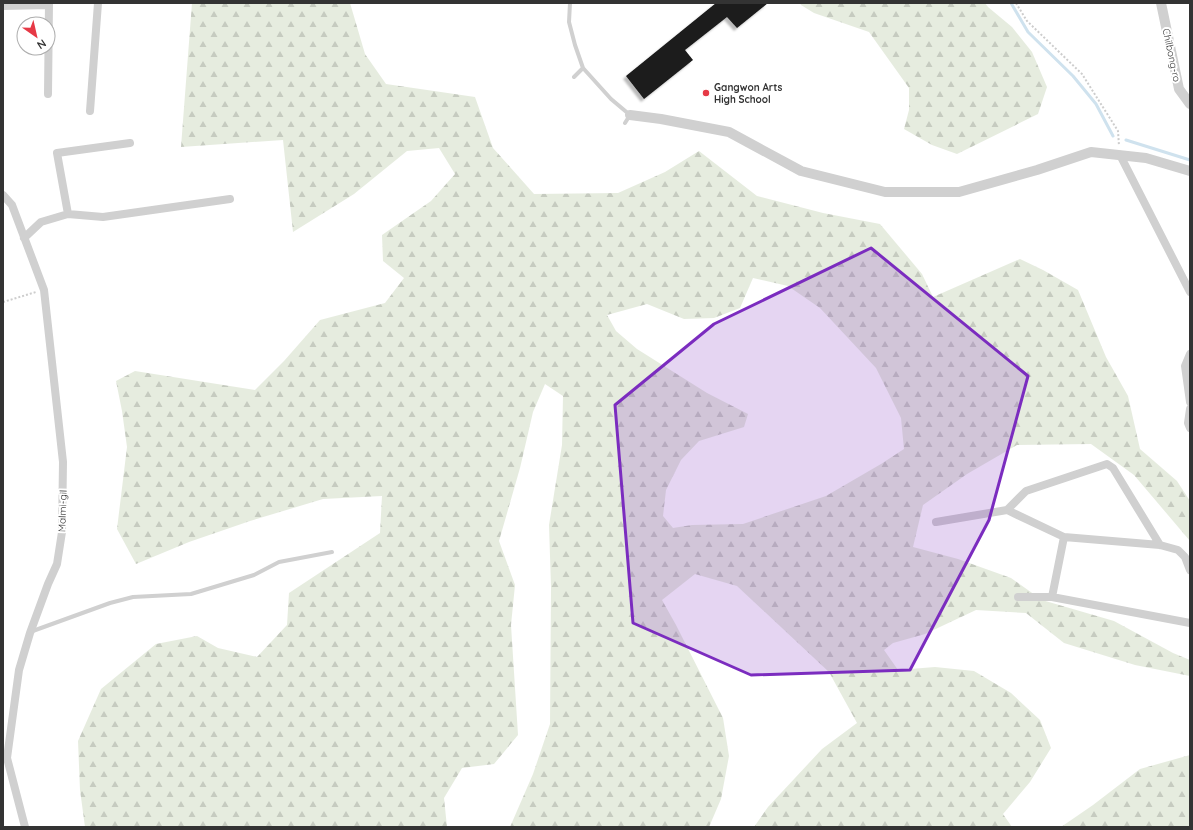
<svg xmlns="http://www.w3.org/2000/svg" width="1193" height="830" font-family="Quicksand,sans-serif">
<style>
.forest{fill:url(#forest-firs);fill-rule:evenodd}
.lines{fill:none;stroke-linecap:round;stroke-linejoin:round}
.stream{stroke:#cfe2ee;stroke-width:3}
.building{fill:#1a1a1a;filter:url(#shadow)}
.path{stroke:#cdcdcd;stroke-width:2;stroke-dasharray:2 2;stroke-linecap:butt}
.service{stroke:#d0d0d0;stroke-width:4}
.minor{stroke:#d0d0d0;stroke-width:8}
.tertiary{stroke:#d0d0d0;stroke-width:10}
.marked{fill:#7b2cbf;fill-opacity:0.2;stroke:#7b2cbf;stroke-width:3;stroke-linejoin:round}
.poi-dot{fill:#e63946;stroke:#fff;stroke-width:1.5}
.labels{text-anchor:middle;stroke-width:4;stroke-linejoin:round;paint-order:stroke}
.street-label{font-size:10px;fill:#333;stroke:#fff}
.poi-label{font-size:10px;font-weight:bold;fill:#333;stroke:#fff;text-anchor:start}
</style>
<defs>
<pattern id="forest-firs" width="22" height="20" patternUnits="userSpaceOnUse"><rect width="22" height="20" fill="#e6ecdf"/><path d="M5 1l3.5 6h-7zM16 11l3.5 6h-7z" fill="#c6cbc0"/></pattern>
<filter id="shadow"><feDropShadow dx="-3" dy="3" stdDeviation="1" flood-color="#0004"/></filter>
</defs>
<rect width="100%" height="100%" fill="#fff"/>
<path class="forest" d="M192,3h158l15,51 21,30 89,13 18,51 41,46 84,-1 47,-21 34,-21 58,45 66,17 57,11 42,50 11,23 87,-38 23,11 35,20 28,67 22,39 12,53 37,32 13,20v40l-56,-66 -43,-31 -74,1 -50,29 -44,31 -10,42 45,12 53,19 31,22 72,21 59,32 17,7v16l-55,-11 -71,-22 -38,-30 -50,-3 -51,24 -32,9 -9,7 14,20 37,-3 39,4 37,22 29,27 11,28 -21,34 -27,32 9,13h-258l14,-20 54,-58 35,-26 -28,-51 -92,-86 -42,-12 -33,26 14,25 47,93 6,38 -8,43 -12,28h-199l23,-53 17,-50 1,-137 -2,-62 13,-80 1,-49 -18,-12 -12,28 -13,56 -21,73 16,44 -4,40 7,110 -24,29 -32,4 -18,30 3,29h-362l-5,-37 -2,-49 23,-52 55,-45 41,-8 21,12 39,9 30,-32 2,-32 91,-60 2,-37 -59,3 -73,22 -61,21 -53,22 -19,-35 10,-82 -5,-36 -6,-30 19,-10 120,19 29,-29 36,-41 65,-17 19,-25 -21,-17 -1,-26 49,-34 24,-27 -16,-26 -32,3 -53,43 -61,38 -10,-92 -102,7zM753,278l35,8 32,22 56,60 25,50 3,31 -23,15 -55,32 -83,28 -51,1 -19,3 -10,-12 3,-26 15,-30 18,-19 45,-14 4,-13 -41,-21 -70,-44 -21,-18 -9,-16 40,-11 37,15 30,-1 26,-10z
M800,3h185l3,4 24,20 20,25 15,35 -9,27 -81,40 -25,-9 -28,-16 5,-19v-22l-40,-56 -55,-19 -13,-8z
M1190,755v72h-129l32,-22 47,-36z"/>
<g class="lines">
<path class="stream" d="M1011,3l17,29 45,44 23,28 17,32
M1126,140l64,20"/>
</g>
<path class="building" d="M716,3h52l-31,25 -10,-11 -42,33 8,10 -49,39 -18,-23z"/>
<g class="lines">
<path class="path" d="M1016,3l11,18 55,53 36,57 1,15
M3,302l33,-10"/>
<path class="service" d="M570,3l-1,19 6,23 8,23 28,31 19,16 -5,8
M574,77l9,-9
M30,632l80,-29 23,-6 58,-3 63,-19 25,-13 53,-10"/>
<path class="minor" d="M3,6l46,-1
M48,94l1,-91
M90,111l8,-108
M1120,155l70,137
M3,195l9,10 32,85 19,172 -1,70 -5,32 -9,20 -18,49 -11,37 -12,88 18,69
M68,214l-11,-61 73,-10
M24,238l17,-16 27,-8 35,3 127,-18
M1190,354l-5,12 5,36
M1190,409l-2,14 2,5
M1007,510l19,-19 81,-27 6,4 47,77
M936,522l71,-12 57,27 96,8 18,5 7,7 5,13
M1018,597h34l138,26
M1052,597l12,-60"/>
<path class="tertiary" d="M1161,3l18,86 11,15
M630,115l31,4 68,13 72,39 84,21h74l78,-22 54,-18 55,6 44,13"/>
</g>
<path class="marked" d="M871,248l157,128 -39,144 -79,150 -159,5 -118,-52 -18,-218 99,-81z"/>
<circle class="poi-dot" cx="706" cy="93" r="4"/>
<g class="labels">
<g class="street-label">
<text transform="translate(1172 55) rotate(78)" y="4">Chilbong-ro</text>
<text transform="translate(62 511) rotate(-88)" y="4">Malmi-gil</text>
</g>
<g class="poi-label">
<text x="714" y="91">Gangwon Arts<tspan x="714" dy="12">High School</tspan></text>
</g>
</g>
<rect width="1193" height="830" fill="none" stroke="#333333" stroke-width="8"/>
<g transform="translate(36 36) rotate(146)"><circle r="19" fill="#ffffff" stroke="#adadad"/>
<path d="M0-3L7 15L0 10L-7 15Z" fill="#e63946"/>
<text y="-6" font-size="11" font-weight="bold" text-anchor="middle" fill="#333333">N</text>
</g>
</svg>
